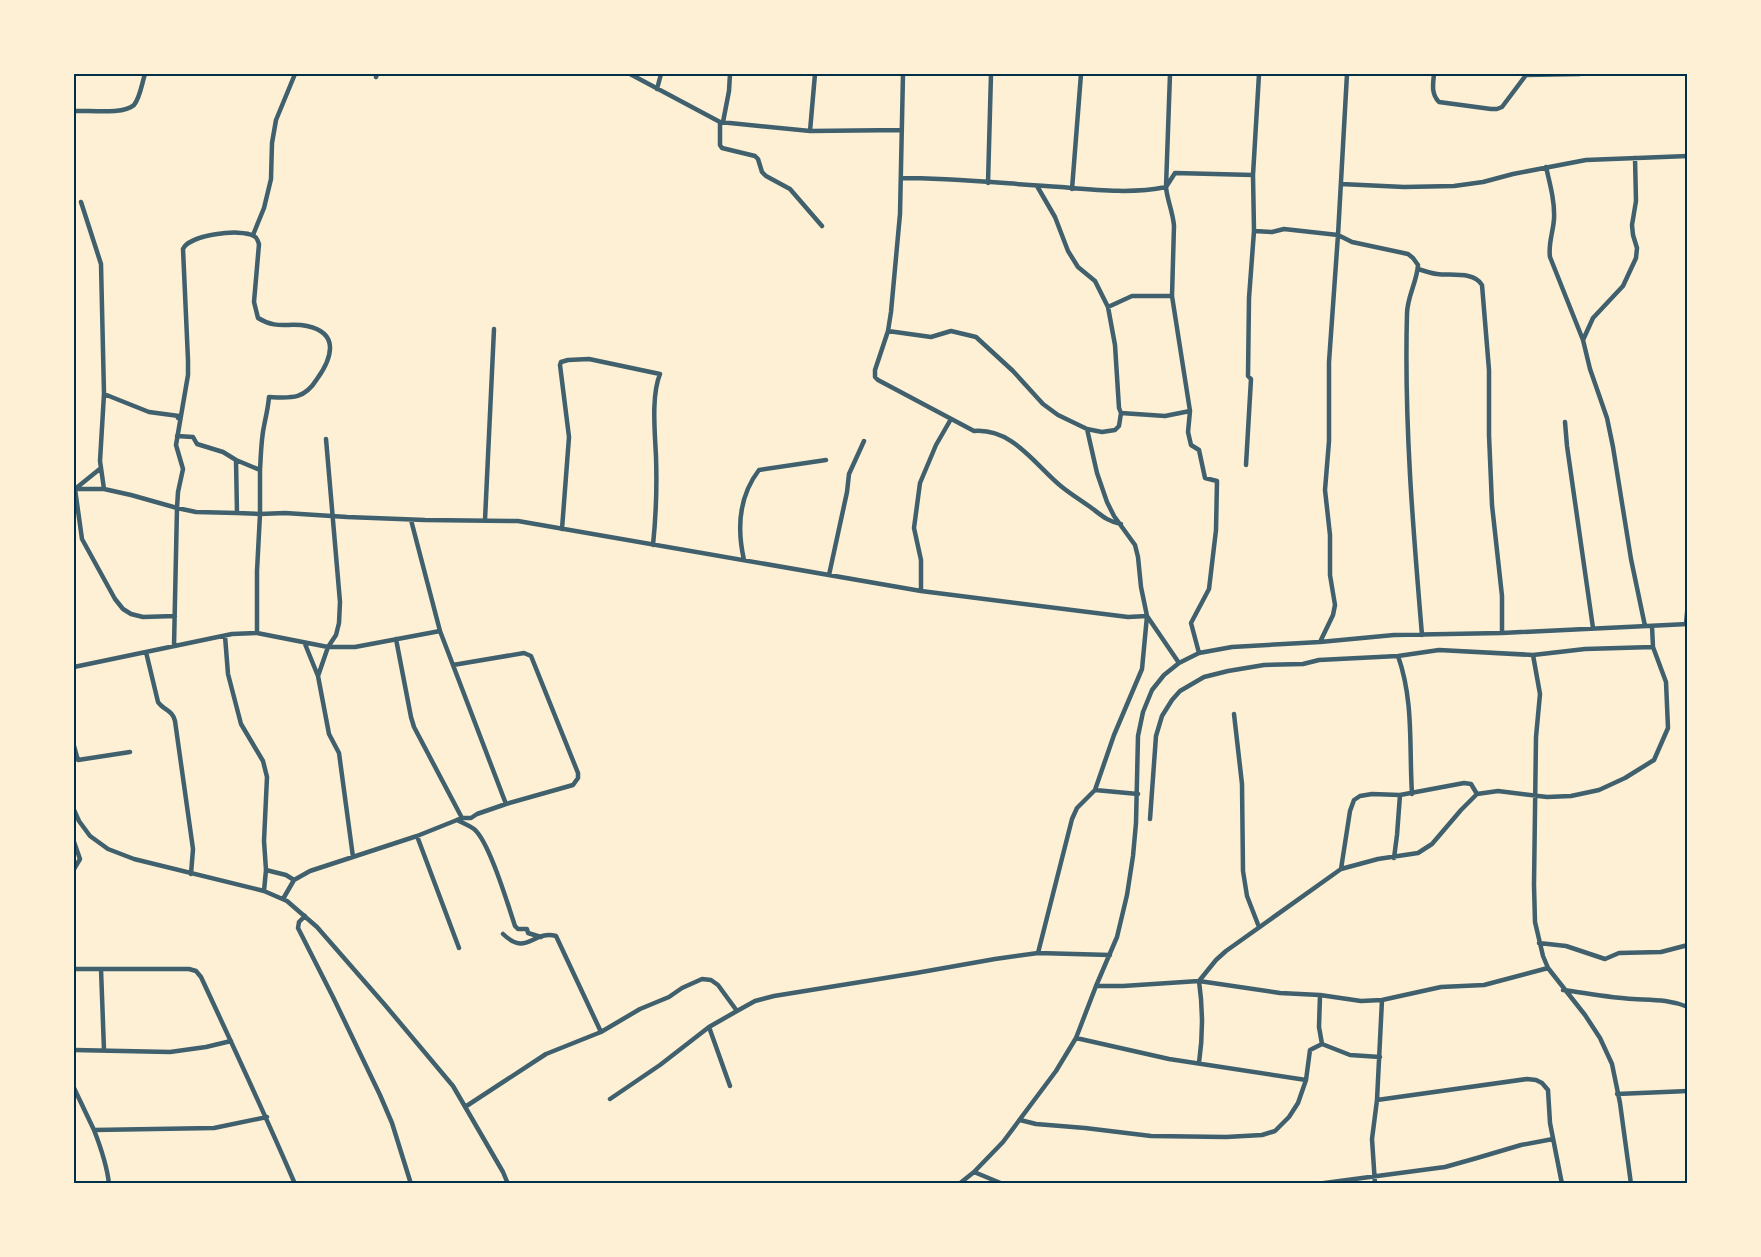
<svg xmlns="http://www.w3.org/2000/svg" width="1761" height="1257" font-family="Lato,sans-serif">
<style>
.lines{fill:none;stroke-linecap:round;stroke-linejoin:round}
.minor{stroke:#3f606c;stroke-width:4.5}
.neatline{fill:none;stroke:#003049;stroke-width:2}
</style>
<rect width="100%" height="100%" fill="#fdf0d5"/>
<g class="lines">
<path class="minor" d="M630,74l90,48v23l2,3 33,8 3,3 4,13 4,4 24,13 32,37
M903,74l-3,140 -9,98 -3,19 -13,39v7l3,3 96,51c39,-3 61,34 88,56 10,8 20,14 31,22 9,7 16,13 28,15
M1170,74l-4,113c1,13 7,25 8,39l-2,70 18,115 -2,21 3,13 8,5 6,28 12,3 -1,49 -7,59 -18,34 8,30
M1347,74l-9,161 14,7 56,12 5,4 5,7c-1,17 -11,32 -11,49 -3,107 6,214 15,321
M1434,74c-1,10 -3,20 5,28l52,7h6l5,-2 24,-32 54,-1
M376,77l1,-3
M657,89l4,-15
M74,111c14,-1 49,4 60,-6 6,-7 8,-22 11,-31
M720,122l90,9 92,-1
M723,122l6,-31 1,-17
M810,131l5,-57
M1546,167c4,17 9,35 8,52 -1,14 -6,25 -4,38l33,83 7,29 17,49 6,29 18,112 14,67
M901,178c54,0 107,6 160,9 35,3 71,7 105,0l9,-14 78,2 6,-101
M988,183l3,-109
M1341,184l63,3 50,-1 29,-4 30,-8 73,-14 102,-4
M1037,186l18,31 13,34 10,16 17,14 13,26 24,-11h40
M1072,189l9,-115
M81,202l20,62 3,130 -4,67 4,28
M1254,231l18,1 12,-3 54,6 -9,127v79l-4,49 5,45v40l5,30 -2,10 -13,27
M253,235l11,-27 7,-29 1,-36 4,-23 19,-46
M1418,269c6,2 12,4 19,5 13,2 37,-3 45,11l7,85v65l3,70 10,91v37
M888,331l43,6 20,-6 25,6 37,34 30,33 15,11 29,14 15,3 13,-2 4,-4 2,-13 -2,-5 -4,-63 -7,-38
M1583,340l10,-22 30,-32 13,-28 1,-10 -4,-13 -1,-10 4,-24 -1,-43
M104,394l45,18 30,4 -1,2
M1121,413l44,3 25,-5
M1565,422l2,24 26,182
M177,436l16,1 4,7 26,8 13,8 1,53 23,1v-44l-24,-10
M1246,465l5,-86 -3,-3 1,-78 5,-67 -1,-56
M101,468l-26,21 7,50 33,60 8,10 8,5 12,3 32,-1
M76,489h28l27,6 46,13 19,4 41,1
M411,520l29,111 66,173
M485,520l9,-191
M562,529l7,-92 -9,-72 1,-3 7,-2 21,-1 71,15c-9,22 -5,59 -4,83 1,29 0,59 -3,88
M744,560c-7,-31 -5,-64 15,-90l67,-10
M829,575l18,-83 2,-18 15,-33
M921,591v-31l-7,-32 6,-45 16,-38 15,-26
M1147,616l32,47
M1686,624l2,-22
M257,633l71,14h27l85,-16
M225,636l3,38 13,50 22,37 4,16 -3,64 2,29 -2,21
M396,639l15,78 3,10 48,91
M305,644l13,32 11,58 10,19 14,104
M174,646l3,-138 1,-16 5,-23 -7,-24 12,-70v-15l-5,-111c6,-14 57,-21 71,-13 4,2 3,4 5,8l-5,58 4,16c19,12 31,4 49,8 33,7 25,32 10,53 -13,21 -26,19 -48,18 -1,12 -3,18 -5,29 -3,14 -3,29 -4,44
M146,652l12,50c5,8 15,8 17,19l18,128 -2,25
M1533,655l7,39 -4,43 -2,148 1,37 8,34 5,12 37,47 15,23 12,26 8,39 11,81
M1398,656c16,45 11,91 14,138
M74,667l158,-33 25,-1v-62l3,-57 25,-1 62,4 78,3 93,1 403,70 207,26 19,-1
M318,676l10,-29 8,-12 3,-12 1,-21 -14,-163
M1234,714l8,70 1,87 4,25 12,31
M74,746l4,14 52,-8
M1095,790l43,4
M74,810l5,11 11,15 18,13 26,10 130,32 23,10 30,26 68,78 68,81 50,86 5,12
M1150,819l6,-83 6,-20 10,-16 8,-9 24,-14 24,-6 36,-6 39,-1 16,-4 79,-4 41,-6 94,5 52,-6 68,-2
M457,820c6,3 13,6 17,9 15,12 34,76 41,97l3,3h9l1,4 13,4
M417,836l42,112
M74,842l6,17 -6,10
M1394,858l3,-23 3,-40 64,-12 7,1 6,10
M1341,869l9,-58 4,-11 6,-4 12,-2 28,1
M266,870l20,5 8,5
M283,899l11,-19 16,-9 107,-35 45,-18h9l6,-4 29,-10 67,-19 5,-7v-5l-47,-117 -7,-3 -71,12
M305,916l-6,6 -1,6 35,69 47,98 12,28 19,61
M1539,943l27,3 39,13 14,-6 42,-1 27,-7
M1038,953l34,-134 5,-11 18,-18 19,-55 28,-66 5,-53 -6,-29 -3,-30 -3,-12 -21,-29 -7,-14 -10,-29 -10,-44
M74,969h115l7,2 5,6c32,69 64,137 94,207
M101,969l3,81
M1096,986h27l76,-5 81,12 40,2 41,6 21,-1 59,-13 43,-2 64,-17
M1563,990c23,3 47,8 70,9 19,1 36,0 55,8
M709,1027l21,59
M601,1032l39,-23 29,-12 13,-9 20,-9 9,1 7,5 19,26 18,-10 19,-5 142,-23 79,-14 43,-6 72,2
M1076,1038l93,21 137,21
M1322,1044l28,11 30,2
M74,1050l96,2 36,-5 25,-6
M1199,1063c4,-27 4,-54 0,-82l17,-21 10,-9 115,-82 37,-10 40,-6 14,-9 29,-34 16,-16 21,-3 49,6 24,-1 28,-6 26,-12 29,-18 14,-32 -2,-46 -13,-35 -1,-21
M74,1088l20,42 120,-2 53,-11
M1617,1094l71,-3
M610,1099l50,-34 49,-38 28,-16
M1377,1100l150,-21 9,1 6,3 6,7 2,33 12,61
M465,1107l81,-53 55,-22 -45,-96c-24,-6 -29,21 -53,-2
M1020,1120l16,4 49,4 66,8 75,1 36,-2 13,-4 14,-14 9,-14 8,-23 4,-30 12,-6 -3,-17 1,-32
M94,1130c7,18 13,35 15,54
M974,1172l29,12
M959,1184l15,-12 29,-30 53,-71 20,-33 20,-52 21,-49 10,-42 6,-39 3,-33 2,-87 5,-24 9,-22 12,-15 15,-12 20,-10 33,-6 88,-5 74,-7 108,-2 186,-9
M1317,1184l128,-17 32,-9 44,-13 32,-6
M1375,1184l-3,-45 5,-39 5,-100"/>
</g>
<rect width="1761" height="1257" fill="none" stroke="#fdf0d5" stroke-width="150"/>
<rect x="75" y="75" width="1611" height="1107" class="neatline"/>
</svg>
